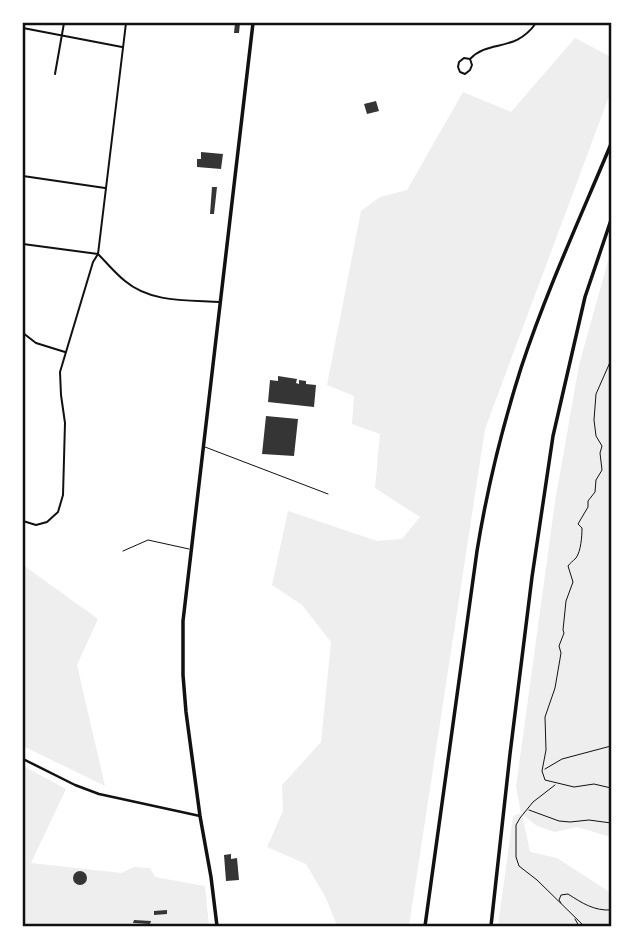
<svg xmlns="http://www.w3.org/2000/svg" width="634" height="949" font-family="'Noto Sans',sans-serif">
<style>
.green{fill:#eee}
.building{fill:#353535}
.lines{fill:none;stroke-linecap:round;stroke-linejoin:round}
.path{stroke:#111;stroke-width:1}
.service{stroke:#111;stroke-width:1}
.minor{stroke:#111;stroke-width:2}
.tertiary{stroke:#111;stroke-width:2.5}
.primary{stroke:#111;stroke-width:3.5}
.motorway{stroke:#111;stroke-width:3.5}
.neatline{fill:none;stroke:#111;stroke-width:2.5}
</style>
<rect width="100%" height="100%" fill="#fff"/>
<path class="green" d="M575,38l36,19v34l-126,338 -76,497h-72l-11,-28 -20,-34 -39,-17 16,-36 -1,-26 39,-43 10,-100 -29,-37 -30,-20 16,-74 89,30 25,-2 18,-22 -45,-29 5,-54 -28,-10 2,-28 -27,-11 34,-174 19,-14 27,-7 56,-98 48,20z
M611,250v587l-34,-10 -22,5 -18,-6 -15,-12 8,38 27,6 54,35v33h-113l15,-110 8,-3 -5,-26 39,-285 24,-137z
M23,565l75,54 -21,46 28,121 -82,-40z
M23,766l43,23 -35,74 90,10 13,-6 16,1 5,9 5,1 45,8 4,40h-186z"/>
<path class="building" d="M235,23h5l-1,10h-5z
M376,101l3,10 -12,3 -3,-10z
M201,152l22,2 -2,15 -24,-2v-8h4z
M212,187h5l-3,27h-4z
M278,376l19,3 -1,4 3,1v-4l7,1v3l10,1 -2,22 -46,-5 2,-22 8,1z
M266,416l32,3 -4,37 -32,-2z
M231,854v5l6,-1 2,22 -13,1 -2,-26z
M73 878a7 7 0 1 1 14 0a7 7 0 1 1-14 0Z
M167,910v4l-13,1v-4z
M134,920l17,1 -1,3 -17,-1z"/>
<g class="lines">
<path class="path" d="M611,334v26l-15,34 -2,26 2,16 6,10 -2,7 2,17 -6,10 -1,12 -7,9v6l-10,17 4,4c0,8 -1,23 -6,30 -3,3 -6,5 -8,8l5,16 -7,19 -3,29 1,3 -5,13 2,7 -6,35 -10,29 1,33 -4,21 3,9 29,7 20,-3 17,4
M545,769l17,-10 49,-13
M555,785l-22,17 -13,16 -4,7v32l3,9 18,14 47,46
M529,810l30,11 11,1 19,-2 22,3
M561,903l-2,-3 2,-5 7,-1c14,9 26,17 43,16
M575,919l4,7"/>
<path class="service" d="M205,447l123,47
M123,551l25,-11 41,9"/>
<path class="minor" d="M126,23l-28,231c9,9 17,19 27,27 26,22 63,19 95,21
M23,28l99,19
M470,59l2,6 -2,5 -5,4 -5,-2 -2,-5 1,-5 5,-4 6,1c19,-20 45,-6 66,-36
M55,74l9,-51
M23,176l82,12
M23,244l75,10 -5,8 -33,110 1,23 4,28 -2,72 -5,17 -11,10 -11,3 -13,-4
M23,333l13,10 29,9"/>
<path class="tertiary" d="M23,759l52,26 24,9 101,22"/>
<path class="primary" d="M217,926l-6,-49 -11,-61 -14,-104 -3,-37v-54l70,-598"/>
<path class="motorway" d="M425,926l52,-375c10,-62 25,-123 44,-183 25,-76 59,-150 90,-224
M491,926l19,-172 22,-177 21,-141 32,-139 26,-77"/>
</g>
<rect width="634" height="949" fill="none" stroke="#ffffff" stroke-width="49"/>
<rect x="24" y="24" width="586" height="901" class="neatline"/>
</svg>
